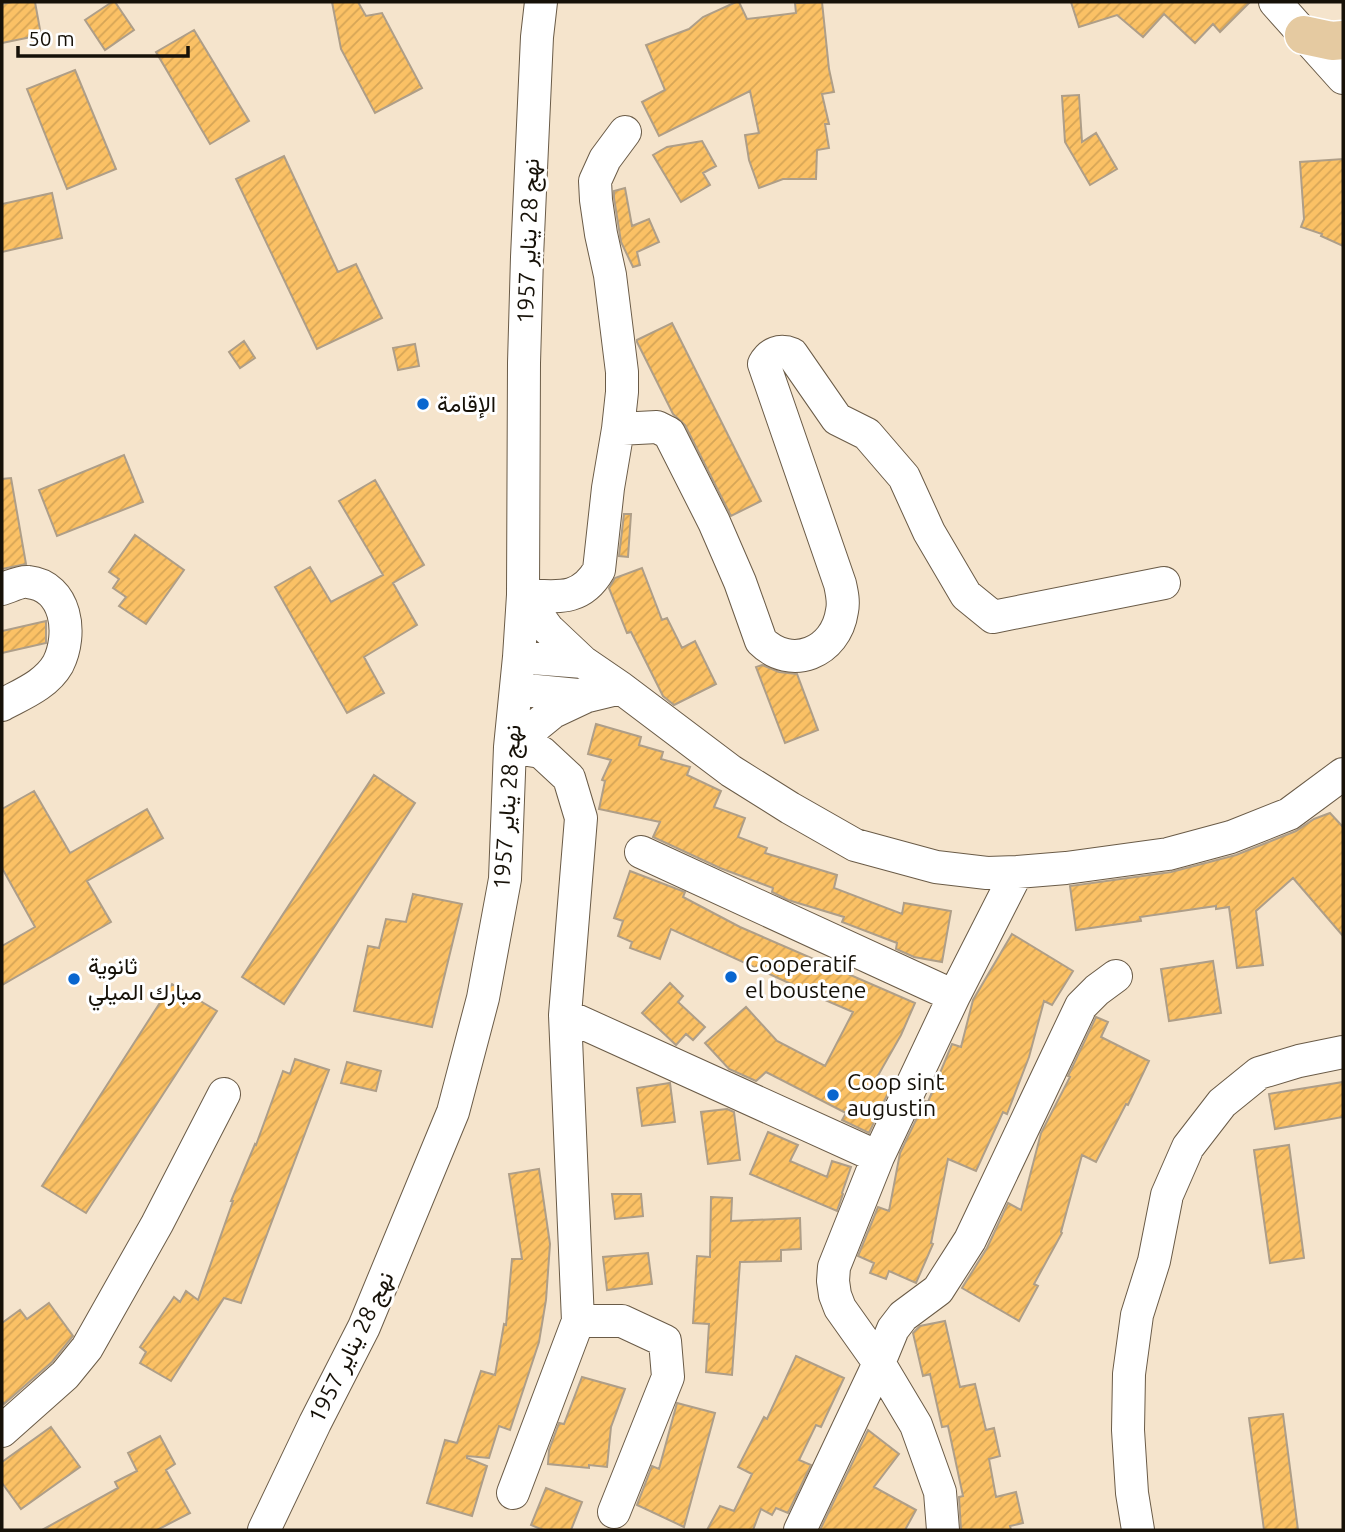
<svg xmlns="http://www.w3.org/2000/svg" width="1345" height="1532" font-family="Ubuntu,Vazirmatn,sans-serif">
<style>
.building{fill:url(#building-hatch);stroke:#ae9e88;stroke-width:2}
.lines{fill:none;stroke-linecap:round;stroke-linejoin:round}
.minor-casing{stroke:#6a5b47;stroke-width:34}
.major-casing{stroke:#fff;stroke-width:41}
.minor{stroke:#fff;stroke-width:32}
.major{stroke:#e5caa1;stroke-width:38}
.poi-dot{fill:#0966cf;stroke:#fff;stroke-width:2.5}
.labels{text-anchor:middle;stroke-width:6;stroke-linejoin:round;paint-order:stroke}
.street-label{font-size:23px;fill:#161108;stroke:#fff}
.poi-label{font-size:23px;fill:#161108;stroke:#fff;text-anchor:start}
</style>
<defs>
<pattern id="building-hatch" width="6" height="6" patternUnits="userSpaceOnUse" patternTransform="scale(1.75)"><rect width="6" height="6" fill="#fbc165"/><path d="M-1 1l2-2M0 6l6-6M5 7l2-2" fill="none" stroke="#d6a556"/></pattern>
</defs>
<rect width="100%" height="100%" fill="#f5e4cc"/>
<path class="building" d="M12,2h23l6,33 -39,8v-39z
M112,2h3l19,28 -29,20 -20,-30z
M332,2h26l8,14 16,-3 40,75 -47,25 -34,-64z
M736,2h3l8,17 49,-6 -1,-10 27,-1 7,67 5,23 -12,2 7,30h-4l4,24 -12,2 -1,29h-33l-24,9 -10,-28 -4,-25 14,-2 -9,-42 -91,45 -17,-34 23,-12 -19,-45 43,-16 14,-12z
M1071,2h179l-30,30 -7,-8 -18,19 -31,-29 -21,23 -26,-22 -38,12z
M194,30l55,91 -39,23 -54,-92z
M75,70l41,99 -49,20 -40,-100z
M1079,95l3,47 14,-9 21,36 -27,16 -25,-43 -3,-46z
M702,141l14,25 -13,7 7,12 -29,17 -28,-47 14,-8z
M284,156l54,116 18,-8 26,54 -65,31 -81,-170z
M1343,159v87l-22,-10 1,-2 -21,-7 3,-8 -4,-57z
M625,188l7,38 17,-7 10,23 -22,10 3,13 -7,2 -12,-25 -7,-44v-7z
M52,193l10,45 -60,14v-48z
M672,323l89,178 -30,15 -46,-91 -12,-11 -36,-72v-2z
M244,341l11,17 -15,10 -11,-16z
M415,344l4,22 -21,4 -5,-22z
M124,455l19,47 -86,34 -18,-46z
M11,478l15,86 -24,5v-90z
M375,480l49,85 -31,18 24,42 -53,32 20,36 -37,20 -72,-126 35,-20 21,35 52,-27 -44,-74z
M624,514h7l-3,43 -9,-1z
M135,535l49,35 -38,54 -27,-18 7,-9 -13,-9 6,-9 -10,-7z
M642,568l20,52 5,-2 15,30 13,-7 21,43 -42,21 -11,-9 -32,-64 -4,1 -18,-45 6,-10z
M46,621v22l-44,10v-22z
M762,665l17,7 18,2 21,56 -33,13 -29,-76z
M596,724l45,13 -2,8 24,7 -2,7 29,8 -3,8 34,16 -7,16 31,11 -7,19 29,11 -2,5 72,22 -3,13 68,26 2,-11 47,8 -9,51 -28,-5 -18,-8 1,-6 -55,-21 2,-5 -56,-17 -16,-8 1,-4 -53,-20 -67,-31 7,-15 -61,-13 6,-28 -3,-1 9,-20 -23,-6z
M374,775l41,28 -131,201 -42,-27z
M34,791l36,62 77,-44 16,29 -76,43 24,41 -109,63v-39l33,-19 -33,-59v-59z
M1330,813l13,14v109l-50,-58 -37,33 7,54 -26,3 -8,-61 -13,2v-3l-76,11 1,4 -65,9 -6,-44 101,-14 65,-17 60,-24 18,-12z
M630,871l55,21 -2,5 57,30 175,76 -14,32 -25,44 15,8 -22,46 -27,-13 4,-7 -80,-41 -10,9 -27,-12 -24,-26 41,-36 31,34 48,25 28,-54 -51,-22v-1l-131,-60 -11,30 -30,-11 2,-6 -14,-6 5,-15 -9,-3z
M413,894l49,10 -30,123 -78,-16 14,-65 11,2 7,-29 20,3z
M1012,934l61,37 -21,34 -8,-4 -15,56 -22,57 -4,-2 -27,59 -28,-12 -17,84 2,1 -17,39 -27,-12 -3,8 -16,-6 4,-10 -16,-7 20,-49 11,4 11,-58 25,-52 3,1 24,-58 9,3 12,-47z
M1213,961l8,52 -52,8 -8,-52z
M670,983l13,13 -5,6 27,25 -12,13 -7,-6 -10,11 -34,-32z
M172,984l45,27 -131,202 -44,-27z
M1096,1017l12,5 -7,15 48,24 -21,44 -2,-1 -30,58 -14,-7 -21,77 1,1 -28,51 4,2 -19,35 -57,-33 25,-40 21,-45 13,7 20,-77 29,-56 -2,-1z
M295,1059l34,11 -88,233 -17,-5 -53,83 -31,-18 6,-11 -6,-5 34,-50 6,5 6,-11 12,9 35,-99h-2l24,-57 1,1 27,-74 7,3z
M347,1062l34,9 -5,20 -35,-8z
M1343,1082v35l-68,12 -6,-35z
M670,1083l5,39 -33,4 -5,-38z
M727,1109l7,3 6,48 -32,4 -7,-52z
M768,1132l30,13 -8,16 37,16 5,-16 19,6 -9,26 1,1 -6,17 -87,-37z
M1289,1145l15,113 -34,5 -16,-113z
M539,1169l11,75 -4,56 -7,42 -29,88 -11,-4 -10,32 -22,-2v2l20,8 -15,50 -45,-13 18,-63 12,3 24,-72 14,4 9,-51 2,1 6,-66h10l-13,-85z
M612,1194h29l2,22 -28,3z
M711,1197l21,1 -1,23 69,-3 1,31 -20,1v11l-41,1 -8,113 -26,-3 3,-48 -16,-1 4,-67 13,1z
M648,1253l4,31 -45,6 -4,-33z
M49,1303l24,33 -21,26 -48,42 -2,-3v-78l18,-13 7,9z
M945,1321l15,66 15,-3 11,46 8,-2 6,28 -11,3 7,38 20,-5 7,31 -13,3 1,4h-50l-2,-33 4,-1 -15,-70 -6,1 -12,-53 -7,2 -10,-43 7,-7z
M796,1356l48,22 -23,49 -5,-2 -17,35 12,5 -23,48 -12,-5 -4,7 -11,-6 -8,21h-46l13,-24 14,5 18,-37 -14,-7 26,-50 3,2z
M582,1377l43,12 -14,38 -4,40 -18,-2v3l-41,-4 1,-14 10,-27 5,1z
M677,1403l38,10 -31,114 -47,-22 15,-39 7,3z
M1283,1414l15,116h-34l-15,-112z
M51,1427l29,40 -59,42 -19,-26v-21z
M868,1430l31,24 -25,33 42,23 -11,20h-85z
M160,1436l15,28 -9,6 24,43 -33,17h-115l76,-42 -3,-6 22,-11 -9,-18z
M546,1488l36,14 -11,28h-28l-12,-5z"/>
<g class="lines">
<g class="minor-casing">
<path id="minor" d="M1275,2l68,76
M618,429l4,-37v-20l-12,-97 -9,-41 -5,-34 -1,-19 10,-22 20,-27
M2,589c7,-2 18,-8 26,-7 39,4 45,52 30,82 -12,21 -36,30 -56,41
M523,595c32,1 57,8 76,-25l9,-82 10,-59 39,-2 12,6 45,89 26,60 21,59c30,30 75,12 81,-30 2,-9 0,-18 -2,-27l-76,-220c6,-11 16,-15 28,-10l45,65 30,15 37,43 25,55 37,63 27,22 171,-34
M523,595l25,34 35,33
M519,657l64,5 38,26 110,83 59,37 65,37 81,22 51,6 30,-1 49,-4 102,-14 63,-17 58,-23 54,-40
M516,689l72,7 33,-8
M510,747l31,5 28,26 12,40 -16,197 13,306 -65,172
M510,747l43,-35 34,-16
M641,852l313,144
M565,1015l313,142
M578,1321h44l43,20 3,36 -54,135
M2,1431l63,-56 22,-27 70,-124 67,-130
M264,1530l51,-107 49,-96 89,-215 30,-114 22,-119 5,-132 9,-90 4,-62 1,-232 3,-106 10,-220 4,-35
M800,1530l79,-167 14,-34 10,-13 35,-26 32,-50 111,-234 16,-16 19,-14
M943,1530l-3,-38 -24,-67 -37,-62 -39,-55 -5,-13 -2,-14 1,-14 44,-110 76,-161 63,-124
M1138,1530l-6,-37 -4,-63 1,-56 8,-59 17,-54 13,-66 21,-48 34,-44 37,-30 40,-12 44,-9"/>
</g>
<g class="major-casing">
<path id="major" d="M1304,35l28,6 11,-1"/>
</g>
<use href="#minor" class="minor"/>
<use href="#major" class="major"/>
</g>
<g class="poi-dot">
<circle cx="423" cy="404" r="7"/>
<circle cx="731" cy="977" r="7"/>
<circle cx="74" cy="979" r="7"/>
<circle cx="833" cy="1095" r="7"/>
</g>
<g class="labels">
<g class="street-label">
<text transform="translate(528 241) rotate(-88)" y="8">نهج 28 يناير 1957</text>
<text transform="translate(507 807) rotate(-86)" y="8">نهج 28 يناير 1957</text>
<text transform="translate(351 1347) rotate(-64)" y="8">نهج 28 يناير 1957</text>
</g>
<g class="poi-label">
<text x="437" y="412">الإقامة</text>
<text x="745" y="972">Cooperatif<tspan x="745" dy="26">el boustene</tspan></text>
<text x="88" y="974">ثانوية<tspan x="88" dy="26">مبارك الميلي</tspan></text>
<text x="847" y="1090">Coop sint<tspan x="847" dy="26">augustin</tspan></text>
</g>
</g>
<rect width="1345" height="1532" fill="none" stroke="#161108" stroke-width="7"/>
<path d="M18 46v10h170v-10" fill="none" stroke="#161108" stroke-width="3.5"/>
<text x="28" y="46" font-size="21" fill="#161108" stroke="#ffffff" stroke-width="5" paint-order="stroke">50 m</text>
</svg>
